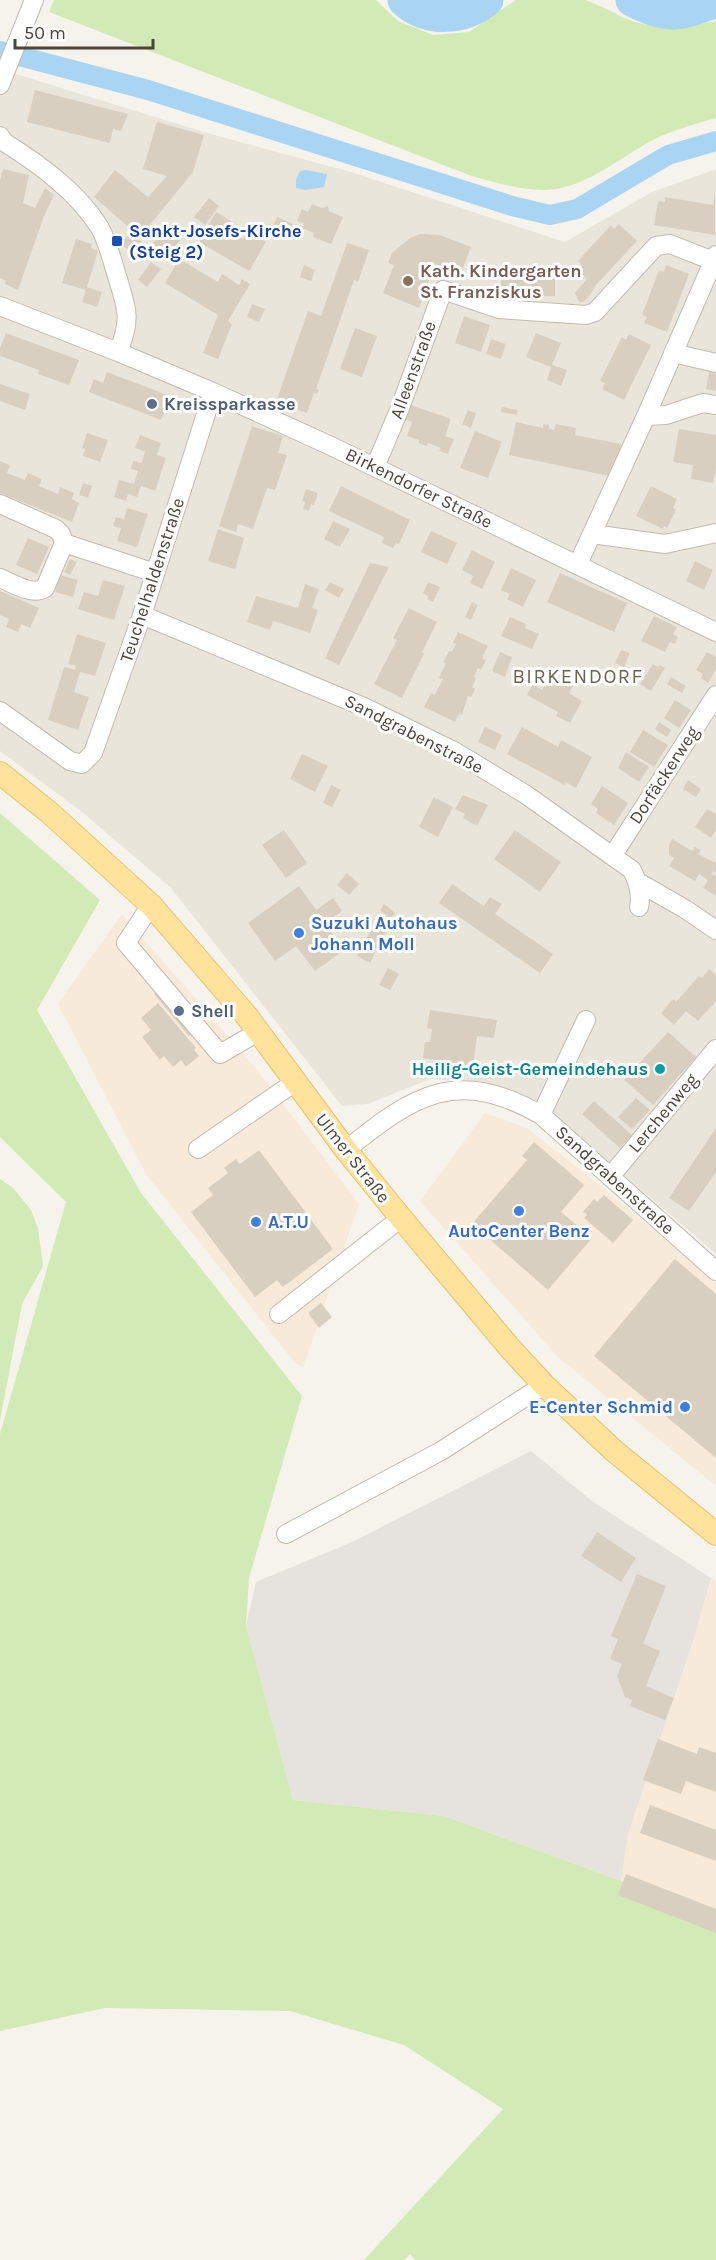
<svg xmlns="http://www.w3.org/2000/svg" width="716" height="2260" font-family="Karla,sans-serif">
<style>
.residential{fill:#eae5da}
.commercial{fill:#f7ead8}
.industrial{fill:#e6e2dd}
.green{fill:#d2eab5}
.water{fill:#a9d4f2}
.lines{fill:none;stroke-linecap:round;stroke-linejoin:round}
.canal{stroke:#a9d4f2;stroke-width:20}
.river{stroke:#a9d4f2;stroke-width:33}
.building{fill:#d8cfc1}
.minor-casing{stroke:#c2bbae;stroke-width:20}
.major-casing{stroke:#e6c16a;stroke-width:24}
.minor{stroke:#fff;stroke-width:18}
.major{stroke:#ffe39c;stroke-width:22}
.transit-dot{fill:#1a4fb4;stroke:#fff;stroke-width:2}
.education-dot{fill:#8d6e63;stroke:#fff;stroke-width:2}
.service-dot{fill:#5c6f8a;stroke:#fff;stroke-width:2}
.shop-dot{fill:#3f7fe0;stroke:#fff;stroke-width:2}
.culture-dot{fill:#0f9aa8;stroke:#fff;stroke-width:2}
.labels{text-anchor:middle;stroke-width:6;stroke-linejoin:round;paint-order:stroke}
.transit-label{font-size:18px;font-weight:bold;fill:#164399;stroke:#fff;text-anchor:start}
.education-label{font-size:18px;font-weight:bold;fill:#785e54;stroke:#fff;text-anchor:start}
.street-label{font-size:18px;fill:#4b4439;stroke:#fff}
.service-label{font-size:18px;font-weight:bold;fill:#4e5e75;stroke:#fff;text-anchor:start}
.shop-label{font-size:18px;font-weight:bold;fill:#366cbe;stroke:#fff;text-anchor:start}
.culture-label{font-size:18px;font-weight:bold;fill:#0d838f;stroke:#fff;text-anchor:end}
.neighbourhood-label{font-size:20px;letter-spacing:1.5px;fill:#6e6250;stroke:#fff}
</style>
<rect width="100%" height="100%" fill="#f6f3ec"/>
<path class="residential" d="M0,69l207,64 144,39 214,70 87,-50 64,-23v1085l-178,-153 -57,-20 -51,-2 -62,25 -26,2 -171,-218 -89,-76 -82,-61z"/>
<path class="commercial" d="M122,914l136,157 101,133 -56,164 -9,-6 -148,-188 -88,-170z
M485,1113l42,15 80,63 109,92v203l-157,-128 -139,-157z
M711,1578l5,3v352l-95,-52 7,-47 65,-192z"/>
<path class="industrial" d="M531,1451l61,50 119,77 -18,64 -65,192 -7,47 -177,-65 -151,-16 -47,-174 10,-44 96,-40z"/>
<path class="green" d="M54,0h322l22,21 35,14 36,-3 47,-32h68c17,4 31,15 48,21 29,10 55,4 84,0v97c-19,5 -39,11 -57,19 -34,16 -65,46 -103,52 -29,4 -59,-6 -87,-14l-420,-163z
M0,813l100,87 -63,110 104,183 161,203 -53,182 -3,48 47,174 151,16 177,65 95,52v327h-301l-5,-6 -6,6h-40l139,-151 -99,-64 -114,-34 -185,-3 -105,23v-597l66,-232 -66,-65z
M0,1179l13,9 18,22 7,18 5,38 -21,38 -22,117z"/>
<path class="water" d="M306,170l21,4 -3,13 -19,3 -9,-2v-8l4,-9z"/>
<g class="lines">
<path class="canal" d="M0,51l148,39 364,116 38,9 27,-6 91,-54 48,-14"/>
<path class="river" d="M404,0c23,22 60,19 83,0
M632,0c37,19 47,15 84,1"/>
</g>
<path class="building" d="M35,90l19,5 74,19 -7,17 -8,-2 -3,14 -83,-21z
M157,122l47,13 -11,37 -53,65 -46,-40 21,-27 33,27 19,-21 -24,-7z
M3,169l26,6 -6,28 12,5 10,-20 9,7 -10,21 -26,74 -13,-6 1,-3 -6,-3v-97z
M715,193v42l-61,-10 4,-24 7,1v-5l48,8z
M209,198l10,8 -14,19 -11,-8z
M312,204l10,4 6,-2 1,5 14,6 -12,27 -18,-7 1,-4 -12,-5 2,-5 -7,-2 5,-12 6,3z
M216,212l15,9 -4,8 16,10 5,-8 18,11 -17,29 -50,-29z
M277,217l16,7 -7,16 -16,-7z
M163,223l11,8 -2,3 8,6 -14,18 -15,-12 7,-10 -3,-2z
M619,224l18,17 -42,45 -5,9 -7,7h-4l-4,-9 12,-14 -10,-9 5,-5 -4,-4 33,-36 3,4z
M130,233l12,9 -9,11 -12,-9z
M420,234l20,1 31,12 -8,21 -9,-3 -1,5 -18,-6 -16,44 -36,-15 11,-28 -6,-2 4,-10 18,-15z
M76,239l16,5 -1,4 7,3 -11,36 15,5 -5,15 -15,-5 4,-12 -24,-7z
M347,243l22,7 -11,32 -4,-2 -38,109 3,1 -2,4 -3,-1 -7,20 -31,-11 32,-91 13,5z
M179,259l39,23 4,-8 17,11 3,-6 8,5 -22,37 4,3 -14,35 -15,-6 15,-38 -53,-32z
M151,262l10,7 -14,18 -9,-7z
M304,265l11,5 -4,11 -11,-4z
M666,265l23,9 -22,58 -23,-9 3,-6 -5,-2 17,-45 5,2z
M513,267h42v29l-41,1v-4l-17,1 6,-17h11z
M252,304l13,5 -6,13 -12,-5z
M464,316l26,9 -9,27 -26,-9z
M355,328l22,8 -15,41 -22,-8z
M6,333l73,27 -10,25 -31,-11 1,-4 -39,-14v-8z
M536,333l25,10 -9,22 15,5 -6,16 -14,-6 4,-13 -25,-10z
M629,334l22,11 -27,55 -22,-11 3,-6 -5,-2 22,-44 4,3z
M491,339l15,5 -5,15 -15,-5z
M107,372l68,26 -3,6 -4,-2 -7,18 -72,-28 5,-13 9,4z
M709,372l7,2v17l-10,-2z
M0,384l30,10 -5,16 -25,-9z
M408,404l43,15 -6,17 9,3 -6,15 -9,-3 2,-3 -13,-5 -1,3 -9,-3 1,-3 -12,-4 5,-14 -9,-3z
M502,407l16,3 -1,5 -16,-3z
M468,410l8,3 -5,15 -9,-4z
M516,422l27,6v-4l6,1v4l5,1 2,-6 20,4 -1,7 46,9 -7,33 -105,-22z
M252,426l31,10 -5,17 9,2 -12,35 -8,-2 -14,41 -15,-5 -2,8 -17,-6z
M679,429l37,6v34l-3,14 -22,-4 2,-14 -20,-3z
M475,431l27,11 -14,36 -28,-10z
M87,433l21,7 -8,22 -17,-6 2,-7 -3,-1z
M140,435l21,8 -4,12 9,3 -11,33 -14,-5 -4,11 -9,-3 -2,7 -12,-4 5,-17 15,4 4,-13 -7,-2 2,-8 9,2 3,-12 -10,-3z
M0,461l10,4 -3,8 18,7 3,-7 14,6 -3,7 19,8 2,-7 14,6 -2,6 7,4 -7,19 -72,-29z
M83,483l9,3 -4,12 -9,-3z
M341,486l69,34 -11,24 -3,-1 -3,5 -11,-5 2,-6 -55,-26z
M651,486l26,13 -4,9 3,2 -9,18 -3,-2 -1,3 -27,-13z
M306,489l12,4 -4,12 -3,-1 -2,7 -6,-2 2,-7 -3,-1z
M127,508l21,6 -11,33 -20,-6 4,-13 -8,-2 3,-9 8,2z
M333,521l17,8 -10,18 -16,-8z
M218,529l26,9 -9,31 -27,-8z
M431,531l26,12 -10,21 -26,-12z
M28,538l21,9 -12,27 -21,-9z
M472,550l23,12 -13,27 -12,-6 3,-7 -11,-6z
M70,559l7,3 -7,13 -6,-3z
M695,561l18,9 -9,20 -18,-9z
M370,563l19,4 -50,98 -14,-7z
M511,568l25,12 -13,27 -16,-8 3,-5 -9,-4z
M560,573l67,30 -13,29 -67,-30z
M60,575l18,5 -5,17 -18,-5z
M103,580l22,6 -11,34 -36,-11 6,-17 14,4z
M330,582l14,7 -5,9 -14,-8z
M428,582l12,5 -7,15 -6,-3 1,-3 -5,-3z
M305,584l14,5 -7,19 6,2 -8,23 -37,-12 -3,9 -23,-8 9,-26 42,12z
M0,591l39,17 -9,20 -9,-4 -3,8 -12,-5 3,-8 -9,-4z
M472,602l6,3 -7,15 -6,-3z
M409,608l28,14 -15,30 2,2 -22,44 -28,-14 23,-44 -4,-2z
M654,616l23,11 -4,7 5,3 -3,7 -5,-2 -5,10 -24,-11z
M510,617l16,7 -1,4 14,6 -7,15 -31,-13z
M458,632l30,14 -6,12 4,2 -5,10 -3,-2 -4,9 2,1 -4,9 3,2 -4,8 -3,-1 -6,19 -3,-1 -4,8 -31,-15 7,-14 4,2 8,-16 -4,-1 7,-15 -3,-1 6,-11 3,1 4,-8 -3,-1z
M77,634l29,9 -11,33 -15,-4 -6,20 15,5 -11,33 -30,-10 16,-53 11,3 1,-4 -8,-2z
M621,650l9,3 -6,14 -9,-4z
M500,652l12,5 -7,20 -13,-6z
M707,652l9,5v12l-8,14 -7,-5 2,-4 -7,-4z
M653,664l5,3 2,-2 5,3 -14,23 -11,-7z
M548,672l25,14 -4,7 13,8 -12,22 -14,-7 2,-4 -31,-17 6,-11 9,6 3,-6 -3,-2z
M671,677l15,9 -4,7 -15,-9z
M675,700l16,10 -12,18 -15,-10z
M659,722l12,8 -4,7 -12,-8z
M485,727l17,8 -7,15 -17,-8z
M522,727l36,20 3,-7 31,17 -16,31 -10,-6 -1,3 -58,-31z
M643,730l25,15 -14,22 -24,-15z
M626,752l23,15 -10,15 -21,-14z
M302,754l26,12 -13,26 -25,-13z
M688,780l13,9 -5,8 -13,-8z
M331,785l10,5 -9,17 -9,-4z
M602,786l26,17 -14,22 -18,-12 2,-4 -7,-5z
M463,795l25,10 -11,21 -14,-8 2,-4 -10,-5z
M434,797l19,10 -15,30 -19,-10z
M707,809l9,5v16l-5,8 -16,-11z
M284,830l23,33 -21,15 -24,-33z
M515,830l46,32 -21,30 -46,-33z
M672,839l20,12 3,-4 6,3 -3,4 18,9v10l-3,-2 -2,3 5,2v20l-13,-8 5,-8 -9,-6 -4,7 -26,-15 5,-8 -5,-3v-10z
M347,873l12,11 -10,11 -12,-10z
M452,884l32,22 6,-9 12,7 -7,10 58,40 -13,19 -101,-70z
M299,886l17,24 17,-12 9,13 -17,12 19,27 -29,21 -19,-25 -21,15 -27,-38z
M384,904l11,9 -4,6 -11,-9z
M374,925l12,6 -16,32 -13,-7z
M405,938l12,6 -6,10 -11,-6z
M388,968l11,6 -9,16 -11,-5z
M709,969l7,6v26l-18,20 -12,-10 -12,14 -13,-12 12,-14 3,3 23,-26 3,2z
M170,980l36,42 -17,14 -35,-42z
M158,1003l38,45 -2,2 5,6 -13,11 -5,-7 -8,7 -9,-11 -4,4 -18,-23 9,-7 -10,-12z
M430,1010l67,10 -3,18 -17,-2 -4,30 -50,-8 2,-16h5l2,-13 -5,-1z
M668,1032l28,25 -43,48 -29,-25z
M636,1098l14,12 -18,19 -14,-12z
M594,1101l38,34 -12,13 -38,-34z
M716,1128v44l-27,39 -20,-13z
M534,1142l50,43 -23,27 31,26 -44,52 -76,-66 55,-64 -5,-4z
M259,1150l74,99 -50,38 -6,-7 -22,17 -64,-85 22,-17 -5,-7 20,-15 -4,-5 12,-9 4,5z
M604,1195l29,25 -20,23 -29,-25 3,-3 -4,-3 11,-13 3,3z
M675,1259l41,35v164l-122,-102z
M321,1303l11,14 -13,11 -11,-15z
M597,1532l39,26 -15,24 -40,-26z
M637,1574l29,12 -23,58 17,7 -14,35 28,12 -9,22 -35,-14 2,-6 -7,-3 -8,-21 5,-12 -12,-5 8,-20 -7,-3z
M658,1739l39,15 2,-7 17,6v39l-30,-11 -5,13 -38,-14z
M650,1805l66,25v31l-76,-28z
M626,1874l90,35v24l-98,-38z"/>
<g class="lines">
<g class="minor-casing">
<path id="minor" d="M0,85l34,-85
M0,136l4,6c35,22 74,50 96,86 8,15 12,32 17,48 10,33 15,43 1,76
M0,306l118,46 95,40 120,55 383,185
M673,353l43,10
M646,416l20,-1 37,-12 13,2
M375,467l25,-59 43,-118 56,19 87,6 9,-3 61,-66 14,-2 43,17
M0,504l56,25 5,5 3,9 -19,45c-13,8 -31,-4 -45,-10
M592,534l73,10 51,-11
M64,543l91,30
M578,564l68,-148 70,-161
M142,615l222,92 90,44 71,43 107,76c6,12 10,24 7,37
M0,711l70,50 12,3 11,-11 49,-138 71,-223
M613,855l103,-160
M638,882l47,27 31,21
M151,905l-25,38 94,111 38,-22
M541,1115l45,-95
M198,1149l97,-67
M346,1150c69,-56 111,-83 195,-35l175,156
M610,1177l106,-128
M279,1314l122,-96
M286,1534l155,-83 103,-66"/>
</g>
<g class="major-casing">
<path id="major" d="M0,773l50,40 101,92 95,110 100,135 55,68 108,129 35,38 69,65 103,84"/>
</g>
<use href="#minor" class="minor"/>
<use href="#major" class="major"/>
</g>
<rect class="transit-dot" x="111" y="235" width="12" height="12" rx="3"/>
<circle class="education-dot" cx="408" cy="281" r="6"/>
<g class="service-dot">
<circle cx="152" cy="404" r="6"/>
<circle cx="179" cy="1011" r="6"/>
</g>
<g class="shop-dot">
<circle cx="299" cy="933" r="6"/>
<circle cx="519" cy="1211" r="6"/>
<circle cx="256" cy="1222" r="6"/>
<circle cx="685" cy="1407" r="6"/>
</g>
<circle class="culture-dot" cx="660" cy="1069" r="6"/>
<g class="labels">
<g class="transit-label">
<text x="129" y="237">Sankt-Josefs-Kirche<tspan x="129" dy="21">(Steig 2)</tspan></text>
</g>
<g class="education-label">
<text x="420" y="277">Kath. Kindergarten<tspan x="420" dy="21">St. Franziskus</tspan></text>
</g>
<g class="street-label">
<text transform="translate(413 370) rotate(-70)" y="6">Alleenstraße</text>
<text transform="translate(419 488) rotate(26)" y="6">Birkendorfer Straße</text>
<text transform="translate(152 580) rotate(-72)" y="6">Teuchelhaldenstraße</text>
<text transform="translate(414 734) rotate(27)" y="6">Sandgrabenstraße</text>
<text transform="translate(664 775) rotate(-57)" y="6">Dorfäckerweg</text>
<text transform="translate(663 1113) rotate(-50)" y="6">Lerchenweg</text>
<text transform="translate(353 1158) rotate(52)" y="6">Ulmer Straße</text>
<text transform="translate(615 1180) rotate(42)" y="6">Sandgrabenstraße</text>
</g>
<g class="service-label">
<text x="164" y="410">Kreissparkasse</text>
<text x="191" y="1017">Shell</text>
</g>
<g class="shop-label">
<text x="311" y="929">Suzuki Autohaus<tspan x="311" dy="21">Johann Moll</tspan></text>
<text x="268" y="1228">A.T.U</text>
<text x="519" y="1237" text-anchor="middle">AutoCenter Benz</text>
<text x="673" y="1413" text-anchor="end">E-Center Schmid</text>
</g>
<g class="culture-label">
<text x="648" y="1075">Heilig-Geist-Gemeindehaus</text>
</g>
<g class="neighbourhood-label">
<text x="578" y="683">BIRKENDORF</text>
</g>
</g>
<path d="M15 39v9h138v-9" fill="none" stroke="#4b4439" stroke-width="3"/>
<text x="24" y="39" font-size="18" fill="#4b4439" stroke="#ffffff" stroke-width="4.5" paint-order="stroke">50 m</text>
</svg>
